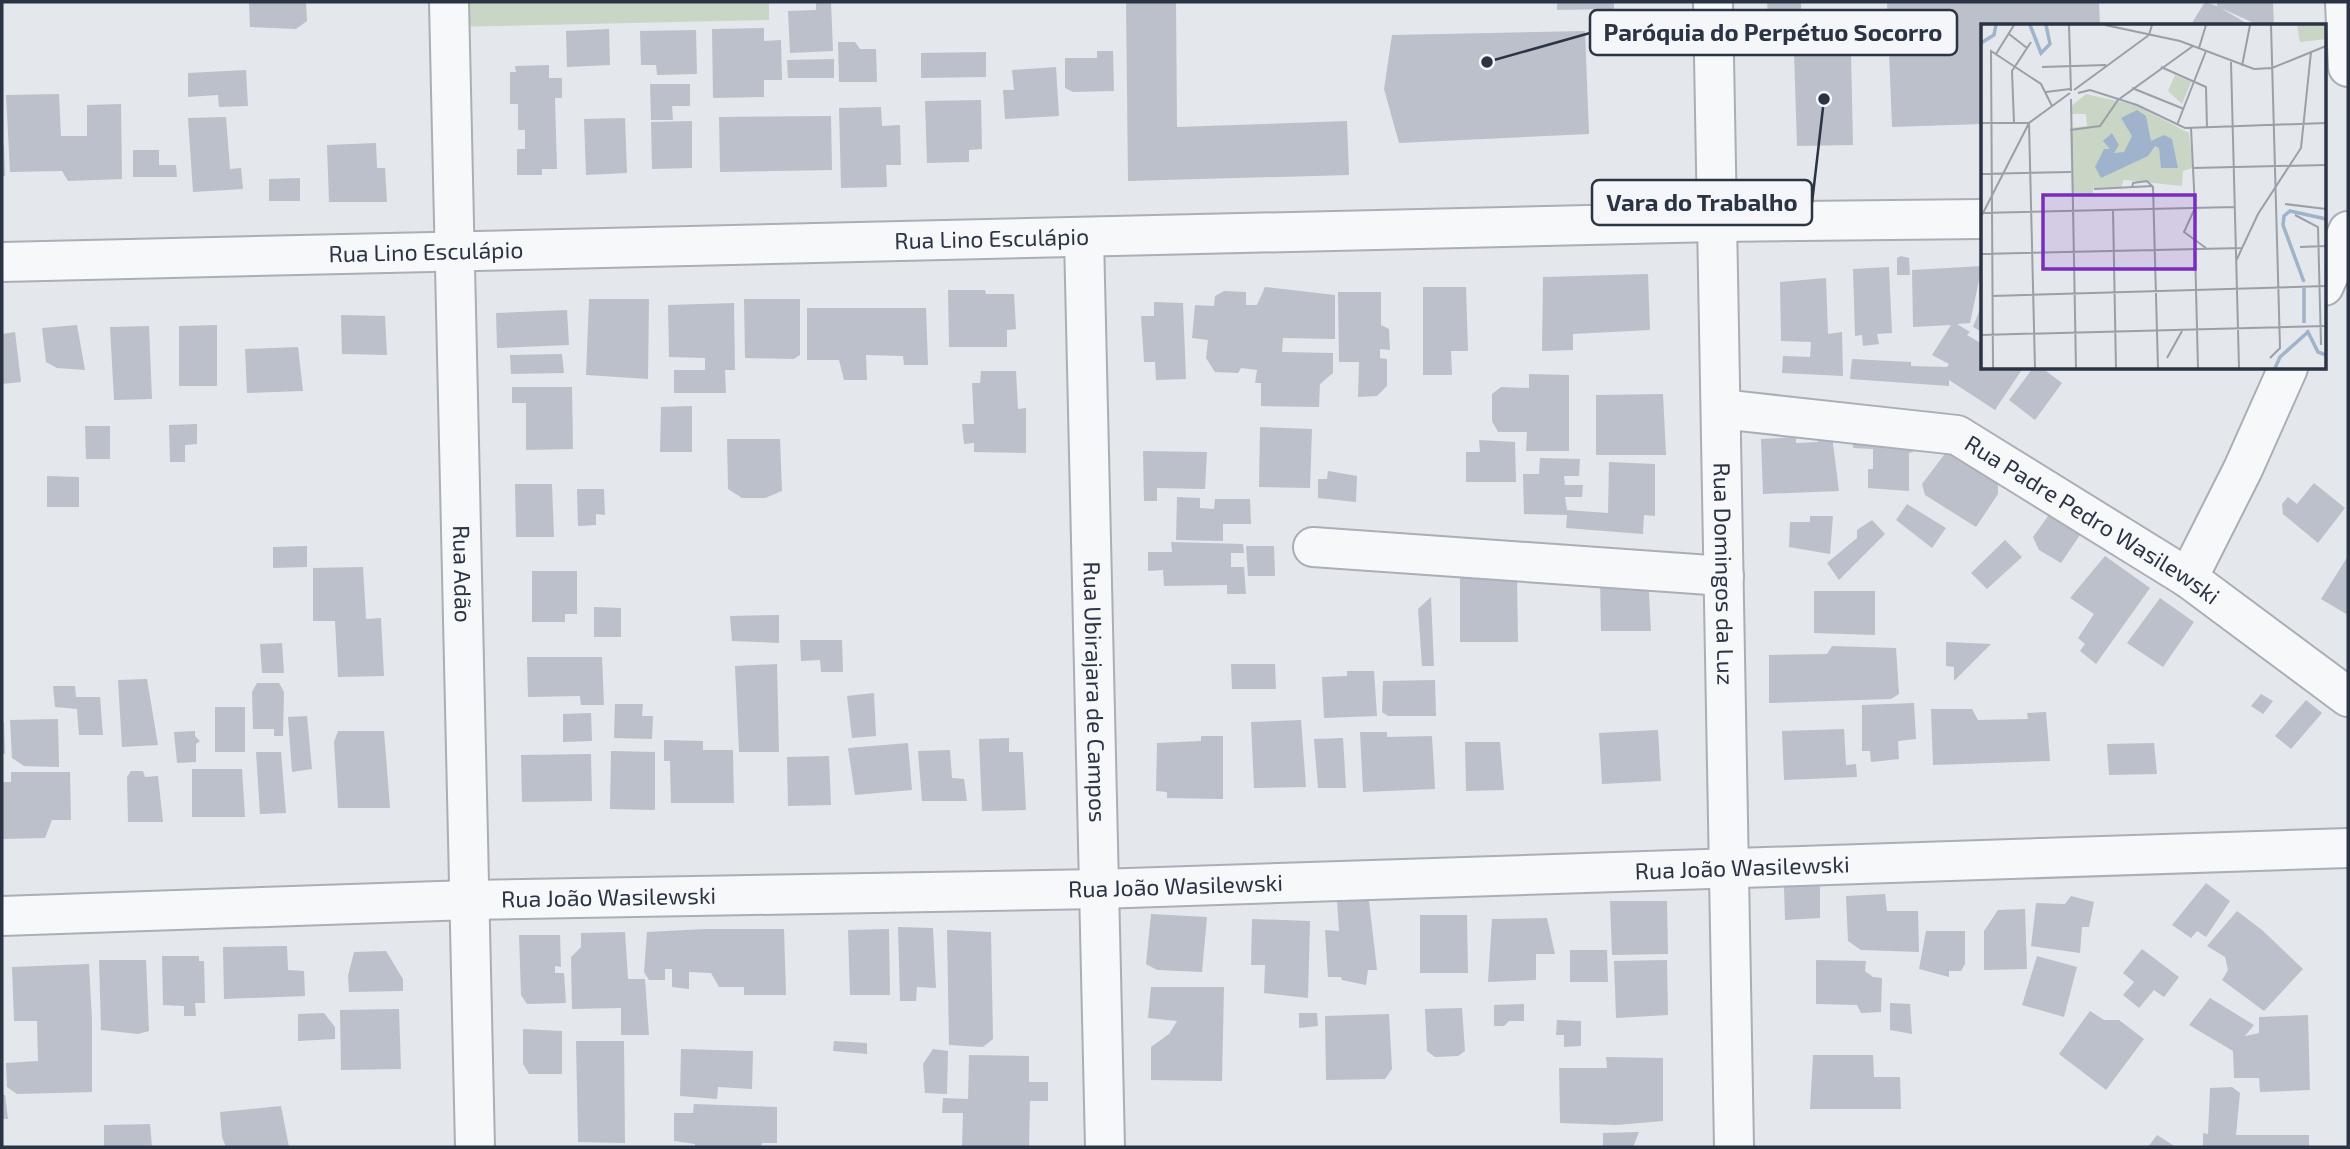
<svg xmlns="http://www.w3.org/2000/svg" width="2350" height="1149" font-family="'Exo 2',sans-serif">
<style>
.green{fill:#c9d6c5}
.building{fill:#bbc0ca}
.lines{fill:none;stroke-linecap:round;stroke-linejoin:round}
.minor-casing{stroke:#a9aeb7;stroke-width:42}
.minor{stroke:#f7f8fa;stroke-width:38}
.labels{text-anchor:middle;stroke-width:5;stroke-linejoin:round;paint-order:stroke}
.street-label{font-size:23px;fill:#2b3445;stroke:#f4f6f9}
.inset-river{fill:none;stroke:#9fb4cc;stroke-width:3.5}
.inset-road{fill:none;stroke:#9a9fa9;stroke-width:2}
.view{fill:#7b2cbf;fill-opacity:0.15;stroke:#7b2cbf;stroke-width:3.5}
.inset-edge{fill:none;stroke:#2b3445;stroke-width:3.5}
.leader{fill:none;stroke:#2b3445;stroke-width:2.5}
.callout-dot{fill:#2b3445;stroke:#f4f6f9;stroke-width:2.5}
.callout{fill:#f4f6f9;stroke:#2b3445;stroke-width:2.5}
.callout-label{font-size:24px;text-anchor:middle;font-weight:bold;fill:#2b3445}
</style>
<rect width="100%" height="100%" fill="#e4e7ec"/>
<path class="green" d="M450,2h319v18l-318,7z"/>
<path class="building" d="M249,2h57l1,19 -11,8 -46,-2z
M816,2h15l2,49 -43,2 -2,-42 28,-1z
M1126,2h50l1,125 170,-6 2,54 -221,6z
M1557,2h57v7l-57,1z
M1767,2h34l1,29 -33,1z
M1887,2h212l1,24h-118v98l-90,3z
M2205,2l12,4v-4h56l1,24h-14l-39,-18 30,18h-61z
M764,28v13l17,-1 1,40h-18v17l-51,1 -1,-69z
M609,29l1,36 -43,2 -1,-36z
M696,30l1,44 -40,1 -1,-10h-15l-1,-34z
M1585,31l4,103 -190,9 -15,-54 8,-54z
M838,42h17l5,7h16l1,33h-38z
M1097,51h16l1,40 -41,1 -8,-4v-30h32z
M986,52v25l-65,1v-25z
M1851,52l2,93 -56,1 -3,-93z
M834,59v19h-46l-1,-18z
M549,65v13h13v20h-7l2,71h-15v6h-25v-26h8v-19h-7v-26h-8v-32h6l-1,-6z
M1056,67l3,49 -54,3 -2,-29h11l-2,-20z
M246,70l2,36 -29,1 -1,-12 -30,2v-24z
M650,84h40v22h-18l1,14h-22z
M59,94l2,42h26v-31l34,-1 1,75 -54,2 -6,-10 -52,1 -4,-77z
M981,100l1,49 -13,1v12l-42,1 -2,-62z
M881,107l1,19 18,-1 1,40h-15l1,22 -46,1 -2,-80z
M831,116l1,54 -112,2 -1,-55z
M226,117l4,52 11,-1 2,21 -50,3 -5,-74z
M625,118l2,55 -41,2 -2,-56z
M692,121v47l-40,1 -1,-47z
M376,143l1,25h8l2,34h-58l-2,-57z
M2,145h2l1,31h-3z
M133,150h26v15h17l1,12h-44z
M300,178v23h-31v-22z
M1901,256l8,2 1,17h-13v-17z
M1982,266l-12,57 -13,1 13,8 -3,3 15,9v24h41l-28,42 -46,-30v6l-99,-7 2,-20 59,3v4l36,1 2,-3 -17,-9 19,-30 -38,2 -1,-57z
M1889,267l3,66 -15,1 2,10 -16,2 -1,-11 -7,1 -2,-67z
M1648,274l2,56 -77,4v16l-31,1 1,-74z
M1826,278l2,56 14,-2 1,44 -61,-3 1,-17 27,1 1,-15 -30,-1 -1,-59z
M1265,287l70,8v44l-52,-1 -1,14 51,1v20l-13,11 -1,23 -58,-1v-23h-6l2,-13 -16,-2 -3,5 -23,-1 -9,-14 2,-18 -16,-2 3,-33 19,1 1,-10 9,-5 22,1v13h11z
M1423,287h43l2,64h-17l1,24h-29z
M948,290h37l1,4h28l2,35 -9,1v17h-58z
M1338,292h43v33l8,4 1,21 -10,-1v9l7,1v27l-10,10 -19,1 1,-35h-20z
M589,299h60l-1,80 -62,-4z
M744,299h56v56l-6,4 -49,-1z
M1154,302l29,1 3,76 -30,1 -1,-18h-11l-3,-46h13z
M734,303l1,67h-10l1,23h-52v-23h31v-12l-36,-1 -1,-52z
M1982,304v28l-9,-5z
M807,308h119l2,57h-24l-1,-9 -37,-1 1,25h-23l-5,-20h-32z
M567,310l2,35 -72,3 -1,-35z
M341,315l44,1 2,39 -45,-1z
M77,325l8,45 -28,-2 -11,-6 -4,-34z
M217,325v61h-38v-60z
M149,326l3,73 -38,1 -4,-73z
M15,332l6,50 -19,2v-50z
M298,347l5,44 -56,2 -2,-44z
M562,354l2,19 -53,1 -1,-19z
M2033,368h9l20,15 -27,37 -26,-20z
M981,371h35l2,38 8,-1v45l-52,-1v-9l-10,1 -2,-20h12l-2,-41h8z
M1529,374l40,1v76h-43l1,-19h-29l-6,-11v-27l9,-7 28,1z
M512,387h60l1,62 -47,1v-47h-14z
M1663,394l3,61h-70v-60z
M692,406v46h-32l1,-45z
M197,424v20l-12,1v17h-15l-1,-37z
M85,426h25v33h-24z
M1260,427l52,2 -2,59 -51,-1z
M1853,427l60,5v20l-4,1v38l-41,-3v-19h5v-20l-20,-1z
M1817,436h15l7,55 -76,3 -2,-55 35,-2v6l22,-1z
M727,439h53l2,52 -17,7h-23l-14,-9z
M1479,440l36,2 1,40h-50v-30h14z
M1143,451l64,1 -2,37 -48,-1v13h-13z
M1947,451l51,33v10l-22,33 -51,-32 -3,-11z
M1540,458l40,1 -1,17h-15l1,9h18l-1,12h-17l2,13 41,3 1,-51 46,2v52l-11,-1 -1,19 -77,-6 1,-13 -43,-1 -1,-40h16z
M1328,471l29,5 -1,26 -38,-4v-19h9z
M47,476l32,1v30h-32z
M2314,483l31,25 -27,35 -35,-29 -1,-10 6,-7 9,7z
M515,484h37l2,53h-38z
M577,489h27l1,26 -9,-1v11l-18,1z
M1177,497l23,1v10l14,1 1,-10h35l1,25h-28v17l-47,-1z
M1907,504l39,24 -14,20 -36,-28z
M2056,505l32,18 -27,40 -22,-13 -6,-13z
M1810,516h23l-3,38 -41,-7 1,-25h20z
M1872,520l13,14 -46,46 -12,-17 30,-25v-8z
M2005,540l17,17 -35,32 -16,-16z
M1171,542l72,2 1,9h-13v14h13l2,27h-19v-9l-63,1 -1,-16 -15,1v-19h24z
M307,546v21l-34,1v-21z
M1246,546h28l1,30h-27z
M2105,556l45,32 -54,76 -16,-13 5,-7 -7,-6 16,-24 -24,-16z
M2348,556v59l-27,-16z
M363,567l3,52 15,-1 3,58 -46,1 -3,-56h-22v-53z
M532,571h45v43h-12v8h-33z
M1648,575l3,56h-50l-1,-52z
M1460,576h57l1,66h-58z
M1814,591h61v44l-61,-2z
M1431,597l3,69h-12l-4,-57z
M2160,598l34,24 -31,45 -36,-24z
M594,607l27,1v29h-27z
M779,615v28l-47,-2 -2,-25z
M800,640h42l1,32h-22l-1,-12 -19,1z
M1946,642l45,2 -37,37v-14l-8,-1z
M282,643l2,30h-22l-2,-29z
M1832,646l64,2 3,46 -8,5 -122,4v-48l58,-1z
M527,657h75l2,48h-23l-1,-9 -52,1z
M777,664l2,88h-40l-4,-86z
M1231,664h44l1,25h-44z
M1347,671h27l3,45 -53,2 -2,-41 25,-1z
M147,679l11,66 -36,2 -4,-67z
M1435,680l1,36h-48l-6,-4 1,-31z
M257,683h22l5,9 -1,44h-9v-7h-21l-1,-37z
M53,686h22l1,11h24l3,38h-24l-2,-26 -22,-2z
M874,693l2,43 -24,2 -5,-42z
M2261,694l12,7 -10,13 -12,-8z
M2306,700l16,13 -31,36 -16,-13z
M1914,703l2,36 -18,2 1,18 -28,3 -1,-11h-8v-46z
M615,704h28l-1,12h11l-1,23 -38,-1z
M215,707h30v45h-30z
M1931,709h41l6,11 50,-1 -1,-6 19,-1 4,49 -117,4z
M591,713l1,28 -29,1v-28z
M307,716l5,53 -20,3 -4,-55z
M58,719l1,48 -35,-1 -12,-8 -2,-38z
M1301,720l5,67 -52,1 -3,-66z
M2,722h2l1,32 -3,-1z
M1844,729l2,36 10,-1 1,13 -73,3 -2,-49z
M1658,730l3,51 -59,3 -3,-51z
M195,731v5l5,5 -4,3v18l-19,1 -3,-31z
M338,731h46l6,77h-52l-4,-66z
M1360,732h27v5l45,-1 3,53 -72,3z
M1201,736h22v63l-56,-1v-6l-11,-1 1,-48 44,-2z
M1009,738v14h14l3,58 -44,1 -3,-72z
M1343,738l3,50h-28l-4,-49z
M664,740l39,1v9h30l1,53h-63l-1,-42h-6z
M1465,742h35l4,48 -38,1z
M908,743l4,47 -57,5 -7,-47z
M2154,743l3,31 -48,1 -2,-31z
M950,750l2,28 12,1 3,22h-45l-4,-50z
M611,751l44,1v58l-45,-1z
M256,752h25l5,61 -26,1z
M591,754l1,47 -70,1 -1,-47z
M829,756l2,49 -43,1 -1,-49z
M192,769h50l3,48h-53z
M131,771h12l2,6 13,-1 5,46h-35l-1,-45z
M11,772h59l1,48h-19l-7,18 -43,1v-57h9z
M2206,883l24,18 -24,36 -9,-6 -6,7 -19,-13z
M1820,886v32l-35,2 -1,-33z
M1885,894l2,17h31l1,41 -58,-2 -13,-9 -2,-45z
M2071,896l23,6 -5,25h-7l-2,26 -49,-7 5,-43 29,1z
M1337,901h32l8,69h-9l-2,15 -24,-5 -1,-3h-13l-3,-47 14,1z
M1610,901h57l1,53 -56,1z
M2025,909l2,60 -43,1v-39l14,-21z
M2237,911l25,19 41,39 -39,42 -42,-31 6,-10 -3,-13 -18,-11z
M1151,914l56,3 -5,55 -45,-2 -11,-6z
M1420,915h47l1,58h-48z
M1547,918l8,36h-19v26l-48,2 4,-63z
M1252,919l58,2 -2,77 -44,-5 1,-28h-14z
M898,927l35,1 3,60 -19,-1 -1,14h-16z
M705,929h79l2,66h-42v-8h-25l-8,-14 -22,-1v17l-17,-2v-18h-7v11h-16l-5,-8 3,-40z
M889,929l1,66h-40l-2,-65z
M947,930l44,2 2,107 -10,8 -34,-2z
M1926,931h39v33l-4,7h-12v6l-30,-8z
M625,932l3,47h17l4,56h-28v-27l-49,1 -1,-52 10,-10v-14z
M519,935h41l1,32 -6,-1v7h9l2,30 -39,1 -6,-9z
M287,946l1,24 16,1 1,25 -81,3 -1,-52z
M2142,949l37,28 -15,20 -10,-7 -15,18 -16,-13 11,-13 -11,-9z
M1570,950h37l1,32h-38z
M386,951l17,28v12l-54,1 -1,-16 6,-24z
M162,956h37v5h5l1,42h-10l1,13h-12v-10l-21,-1z
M2037,956l40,11 -13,50 -42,-12z
M99,960h47l3,71 -11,3 -37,-4z
M1667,960l1,55 -52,3 -2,-57z
M1816,960l50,1 -1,10 8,6 9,1 -1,34 -20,1 -4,-8 -41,-1z
M89,964l3,56v72l-75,2 -10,-7 -1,-24 32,-2 -1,-40h-23l-2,-54z
M1151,987h73l-2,94 -71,-1v-33l18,-13 8,-13 -29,-3z
M2210,998l44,27 -9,11 14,-3v-16l49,-2 2,75 -50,2 -1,-14h-25l-1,-27 -44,-26z
M1890,1003l20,1 2,30 -22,-4z
M1524,1004v17h-15l-5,5h-10v-21z
M1462,1008l3,43 -7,5 -23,1 -8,-6 -2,-42z
M399,1009l2,60 -60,1 -1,-60z
M2090,1011l14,9h15l25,19 -38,51 -47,-36z
M324,1013l11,14v12l-37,2v-27z
M1299,1013h18l1,13 -19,2z
M1389,1014l3,55 -7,10 -59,1 -1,-64z
M1557,1020l24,1v25l-17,1v-12h-8z
M523,1029l39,2v43h-33l-6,-10z
M576,1041h48l1,102 -47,-1z
M834,1041l33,2v11l-34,-3z
M681,1049l72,2 -1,38 -34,-2 -1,12 -37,-3z
M933,1049l15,2 -1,43 -22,-1 -2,-29z
M969,1055l60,1v26h19v19h-18l-1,46h-67l1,-34h-21l1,-15 25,1z
M1813,1055h60l1,22h26l1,32h-91z
M1606,1057l57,1v63l-46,4 -57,-2 -1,-55h48z
M2232,1087l8,6 -4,42h73v12h-106v-14l5,1 2,-46z
M2,1095h3l3,24h-6z
M694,1104l83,3v36h-15l-1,4h-66v-3l-21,-3v-28h19z
M281,1106l8,41h-63l-4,-10 -2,-25z
M150,1124l2,23h-48v-22z
M1639,1132l-6,15h-30v-14z
M2157,1135l19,12h-28z"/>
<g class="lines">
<g class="minor-casing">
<g id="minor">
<path id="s1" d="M449,2l26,1145"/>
<path id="s2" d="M1713,2l21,1145"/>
<path d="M2345,2l3,65"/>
<path id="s3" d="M1084,237l21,910"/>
<path id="s4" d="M2,262l1714,-40 266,-3"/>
<path d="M2324,286l24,-55"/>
<path id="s5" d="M1721,409l236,26 231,143 160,119"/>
<path d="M1313,547l411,29"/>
<path d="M2188,578l55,-109 45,-101"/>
<path id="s6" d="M2,916l467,-16 629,-11 1250,-41"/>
</g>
</g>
<use href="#minor" class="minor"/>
</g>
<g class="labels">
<g class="street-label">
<text dy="8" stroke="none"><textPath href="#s4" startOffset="990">Rua Lino Esculápio</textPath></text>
<text dy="8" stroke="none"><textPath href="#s4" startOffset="424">Rua Lino Esculápio</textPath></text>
<text dy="8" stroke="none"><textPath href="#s5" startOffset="397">Rua Padre Pedro Wasilewski</textPath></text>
<text dy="8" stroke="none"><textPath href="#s1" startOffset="572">Rua Adão</textPath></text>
<text dy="8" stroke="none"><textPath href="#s2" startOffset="572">Rua Domingos da Luz</textPath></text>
<text dy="8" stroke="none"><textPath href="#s3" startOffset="455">Rua Ubirajara de Campos</textPath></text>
<text dy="8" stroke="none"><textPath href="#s6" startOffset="1741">Rua João Wasilewski</textPath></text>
<text dy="8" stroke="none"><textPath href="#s6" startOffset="1174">Rua João Wasilewski</textPath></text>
<text dy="8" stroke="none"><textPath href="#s6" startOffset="607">Rua João Wasilewski</textPath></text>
</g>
</g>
<g transform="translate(1981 24)">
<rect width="345" height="345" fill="#e4e7ec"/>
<path d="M316,1h29v14l-26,3zM194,51l16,7 -9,22 -14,-13zM105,70l49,11 54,28 4,35 -10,3 -1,15 -58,-6 -3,7 -28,1v8h-21l-2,-68 17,-2 -1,-12h-16v-7z" fill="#c9d6c5"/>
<path d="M156,86l9,6 5,25 13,-6 8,4 6,29h-17l-2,-20 -4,-2 -7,10 -47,22 -6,-11 9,-18h6l-7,-8 9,-8 7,12 -5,8 10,-1 8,-16 -11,-18z" fill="#9fb4cc"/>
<path class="inset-river" d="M49,1l11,28 9,-9 -4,-19M0,19l13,-8 2,-10M323,258l-21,-57 1,-9 6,-5 36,8M323,264v35M326,306l11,22 8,3M294,344l5,-11 28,-25"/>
<path class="inset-road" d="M88,1l2,66M124,1l75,16 74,28 18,-1 54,-22M28,10l18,14M218,24l7,-23M15,30l18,-29M250,38l8,306M261,42l8,-41M61,43l64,-2M180,43l45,20 1,41M151,64l52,21M93,66l75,-55 3,-10M65,68l24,-3M97,69l12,-3 47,15 48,23 141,-5M90,75l5,269M0,99h48M33,99l-2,-52 19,-29M48,99l6,245M196,101l29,-74M210,104l4,80 -11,24 22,16M89,106l30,-4 18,-26 75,-54M212,144l133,-3M0,150l90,-2M151,164l1,-5 14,-2 6,6 5,181M113,165l59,-3M304,180l41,5M132,186l3,158M0,189l253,-6M314,191l23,12 3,118M0,193l48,-94 41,-30M319,223l26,-1M214,225l3,119M0,230l262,-6M255,237l22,-47 43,-66 10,-96M11,272l334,-10M0,311l345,-9M186,334l15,-27M289,334l10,-10 -9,-323M12,344l-2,-317 50,33 11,22"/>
<path class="view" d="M62,171h152v74h-152z"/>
<rect width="345" height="345" class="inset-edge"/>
</g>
<path class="leader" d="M1487 62L1590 33M1824 99L1812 203"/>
<g class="callout-dot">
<circle cx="1487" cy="62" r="7"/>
<circle cx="1824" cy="99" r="7"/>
</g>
<g class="callout">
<rect x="1590" y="10" width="367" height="45" rx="7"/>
<rect x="1592" y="180" width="220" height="45" rx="7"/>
</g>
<g class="callout-label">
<text x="1773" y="41">Paróquia do Perpétuo Socorro</text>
<text x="1702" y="211">Vara do Trabalho</text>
</g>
<rect width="2350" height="1149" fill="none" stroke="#2b3445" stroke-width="7"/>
</svg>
